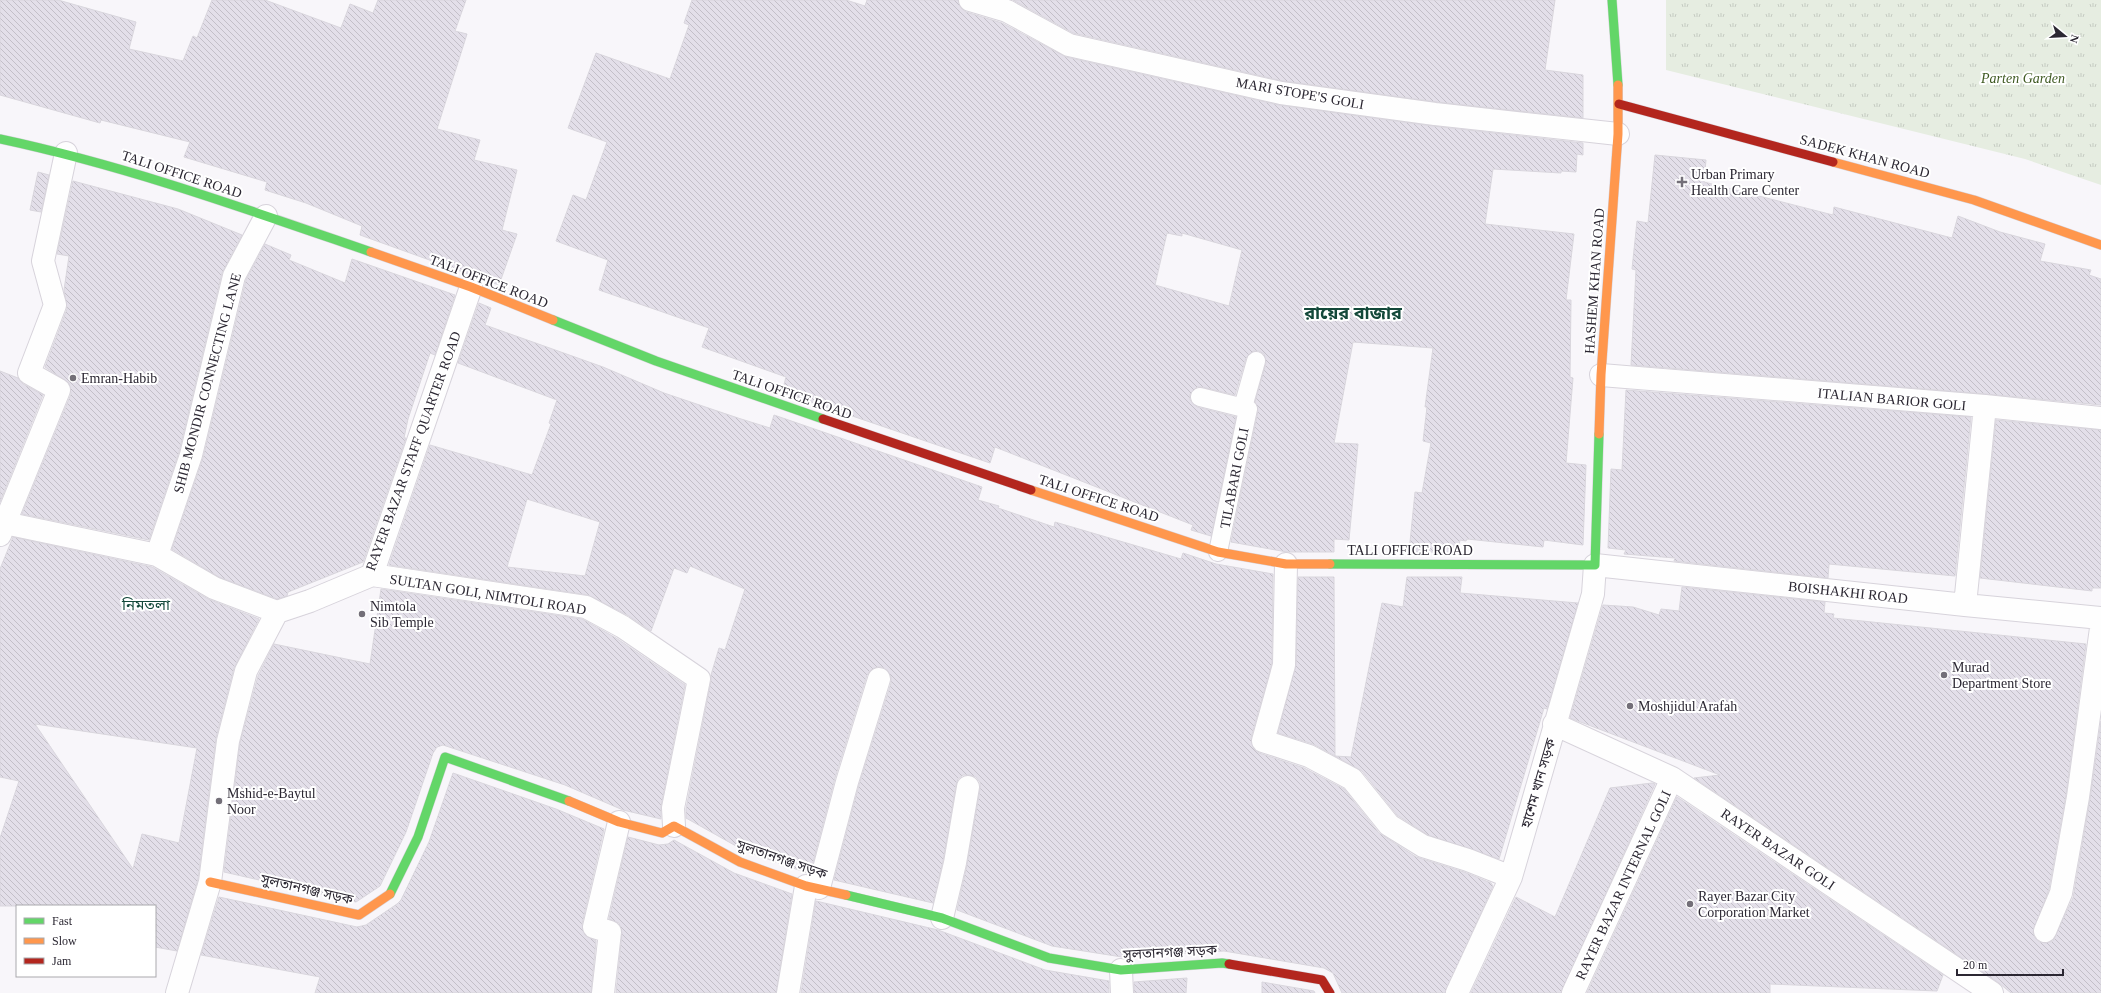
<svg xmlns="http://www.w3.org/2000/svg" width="2101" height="993" font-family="'Times New Roman','Noto Sans Bengali',serif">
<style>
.grass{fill:url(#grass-tufts)}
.building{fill:url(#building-back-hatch);stroke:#d9d6dd;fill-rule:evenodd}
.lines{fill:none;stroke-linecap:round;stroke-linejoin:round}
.lane-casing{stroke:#d7d3db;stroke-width:20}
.street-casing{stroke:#d7d3db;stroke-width:24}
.fast-casing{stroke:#d7d3db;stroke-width:10}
.slow-casing{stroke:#d7d3db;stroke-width:10}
.jam-casing{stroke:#d7d3db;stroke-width:10}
.lane{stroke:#fefefe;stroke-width:18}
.street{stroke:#fefefe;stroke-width:22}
.fast{stroke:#63d668;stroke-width:9}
.slow{stroke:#ff974d;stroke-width:9}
.jam{stroke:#b3261e;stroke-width:9}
.poi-dot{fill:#736f78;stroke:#fff;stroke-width:1.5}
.labels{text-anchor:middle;stroke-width:4;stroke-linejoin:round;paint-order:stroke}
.park-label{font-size:14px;font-style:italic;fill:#3e5921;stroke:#fff}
.street-label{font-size:14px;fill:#2b2732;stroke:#fff}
.poi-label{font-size:14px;fill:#2b2732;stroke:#fff;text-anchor:start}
.neighbourhood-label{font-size:15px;fill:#13483a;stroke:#fff}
.district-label{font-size:18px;font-weight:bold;fill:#13483a;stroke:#fff}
</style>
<defs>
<pattern id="grass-tufts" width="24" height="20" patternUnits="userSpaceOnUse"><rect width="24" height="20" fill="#e6ede1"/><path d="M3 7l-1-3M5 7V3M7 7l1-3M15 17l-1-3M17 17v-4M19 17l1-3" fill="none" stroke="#c5cbc2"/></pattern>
<pattern id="building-back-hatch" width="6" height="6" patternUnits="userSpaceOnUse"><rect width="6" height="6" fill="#e3dfe9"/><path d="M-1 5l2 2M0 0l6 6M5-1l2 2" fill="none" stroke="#c3bfc8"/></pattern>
</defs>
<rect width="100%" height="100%" fill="#f8f6fa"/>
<path class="grass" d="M1666,0h435v185l-76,-26 -359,-89z"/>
<path class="building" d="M0,0h58l78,22 -7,27 54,12 10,-25 4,2 15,-38h53l76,28 9,-24 23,9 5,-13h88l-11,31 12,3 -30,95 43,11 -6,20 43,10 -15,60 15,4 -18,51 -139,-50 2,-9 -56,-23 -41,-13 2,-8 -83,-25 6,-15 -89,-22 -1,3 -100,-28z
M692,0h154l19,6 2,-6h91l3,8 5,4 36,11 64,34 213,48 154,21 150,17v12l-6,-1 -1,18 -15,-1v2l-68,-4 -8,55 89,10 -8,66h5l-1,77 3,1 -7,85 20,2 -3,80 -39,-5 -1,7 -76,-8 -1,2 -6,-1 -2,11 3,1h-52l6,-60 7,1 9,-50 -8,-2 4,-34h-2l8,-59 -80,-6 -19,101 24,1 -9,96 -15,-1v13h-47l-56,-10 27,-131 -3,-9 11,-39 -2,-9 -5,-3h-6l-7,7 -11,37 -33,-8h-5l-7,7v6l7,7 39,10 -25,119 -20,-6 2,-5 -198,-78 -5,16 -208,-71 4,-15 -84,-30 7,-19 -110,-38 9,-30 -52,-19 17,-46 13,5 21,-58 -39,-14 28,-75 74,26 19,-54 -5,-2zM1167,233l15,3v-3l60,17 -13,56 -74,-21z
M1013,0h542l-10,70 38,5v43l-146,-16 -154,-21 -210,-48z
M1655,155l51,5 -2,22 129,33 1,-8 118,31 6,-22 42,16 45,12 -5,17 51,9 -2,5 12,4v126l-115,-11 -355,-29 5,-95 -4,-1 5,-48 11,2z
M38,172l11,3 -8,37 -11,-2z
M73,181l105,28 64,26 -20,38 -43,179 -30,88 -127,-26 49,-120 -2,-11 -24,-16 22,-58 -3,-19 5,-34 -12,-2z
M265,244l26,11 -2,5 56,23 7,-24 103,36 -20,60 -5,-2 -22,66 -4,19h2l-43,124 -75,30 -1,4 -10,3 -58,-22 -47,-28 31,-91 43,-178z
M479,303l12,5 -6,17 118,42 61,26 74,25 32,10 4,-13 208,72 -4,13 21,6 -1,2 56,19 1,-5 126,37 2,-6 33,11 57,10 -1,89 -21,75 3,11 5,4 45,15 40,21 35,44 37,24 48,15 27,11 2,3 -48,107h-103l-9,-20 -9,-5 -100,-17 -102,6 -70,-11 -95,-36 10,-45 13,-76v-7l-4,-5 -6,-2h-7l-5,4 -2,6 -13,76 -10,42 -99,-23 25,-95 32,-102v-6l-3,-6 -6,-4h-5l-6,3 -4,5 -32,103 -25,96 -65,-23 -59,-33v-9l25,-128v-6l8,-27 6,2 20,-61 -55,-23 -3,7 -13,-5 -23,63 -22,-15 -41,-21 -199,-30 41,-120 102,30 19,-51 -2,-1 8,-23 -99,-37zM527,499l73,23 -15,54 -78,-9z
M0,371l18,7 5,6 20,11 -43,107z
M1626,390l345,27 -16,159 -126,-12 -1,14 -154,-17 1,-3 -51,-4 2,-4 -18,-2 3,-79 11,1z
M1996,420l105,10v158h-9v3l-112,-13z
M13,537l139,30 56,32 51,20 -25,49 -18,70 -18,141 -21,72 -22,-4v-41h-155v-68l19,-57 -19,-4v-208zM35,724l162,24 -18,95 -37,-9 -9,35z
M1298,577h36l1,179 -22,-12 -35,-11 18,-68z
M1407,577h55l-2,16 118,10 -31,106 -3,-1 -45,151 -71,-24 -31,-20 -35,-44 -27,-15 16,1 31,-154 21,4z
M1682,587l143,15 -1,11 10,1 -1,4 253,26 -20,151 -17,94 -16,43 2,6 5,4 6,1 7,-2 20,-43 17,-99 11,-78v272h-90l-12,-10 -305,-205 26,-3 -150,-57 33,-113 30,2 26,8 2,-6 18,2z
M381,589l201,30 34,19 69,47 -24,121v13l-38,-9 -58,-25 -122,-40 -6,2 -4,6 -27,79 -26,54 -24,16 -132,-30 16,-129 18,-67 16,-32 96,20z
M453,773l103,36 48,20 -22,95 3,11 11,6 -5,52h-276l5,-16 -119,-22 18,-58 138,30 9,-2 31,-21 4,-4 28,-58z
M1652,783l3,1 -94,209h-90l45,-96 39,20 55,-129z
M1677,797l266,178 -6,16 -167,-7v9h-183z
M628,837l31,8 9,-1 6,-4 60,33 58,21 -16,99h-160l6,-60 -3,-10 -10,-4z
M816,901l122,29 107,40 64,11v12h-308z
M1187,978l-1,15h-52v-11z
M1262,982l52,9 1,2h-53z"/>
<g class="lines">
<g class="lane-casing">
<path id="lane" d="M1200,397l48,12 -30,143
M1243,407l13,-46"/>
</g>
<g class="street-casing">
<path id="street" d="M970,0l37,11 62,34 212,48 154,21 183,20
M1601,375l384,31 -20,199
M1985,406l116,12
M0,522l157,33 57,33 63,24
M0,535l59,-145 -30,-17 26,-68 -12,-44 23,-108
M157,555l34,-100 43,-179 32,-60
M1286,564l-2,101 -21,76 46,15 43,23 37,46 34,21 45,14 43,17
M372,575l214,32 37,20 76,52 -26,129 1,18
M1554,724l118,54 320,215
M819,888l28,-106 32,-103
M942,918l13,-55 13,-76
M2045,931l16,-38 17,-96 23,-169
M1121,970l1,23
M177,993l33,-111 18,-141 18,-70 31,-59 33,-11 62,-26 99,-288
M603,993l7,-61 -16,-5 25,-105
M788,993l18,-107
M1457,993l54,-116 82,-283 2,-29 370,40 136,13
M1573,993l99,-215"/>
</g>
<g class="fast-casing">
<path id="fast" d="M1612,0l6,85
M0,139c127,27 249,71 371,113
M553,320l103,41 167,58
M1330,564l265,1 4,-131
M390,894l28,-57 27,-80 124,44
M846,895l96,23 107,40 72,12 101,-7 7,1"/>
</g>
<g class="slow-casing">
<path id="slow" d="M1833,162l141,38 127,45
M371,252l100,35 82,33
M1599,434l2,-59 17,-241v-49
M1031,490l187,62 68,12h44
M569,801l50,21 43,11 12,-7 66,36 66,24 40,9
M210,882l149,33 31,-21"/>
</g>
<g class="jam-casing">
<path id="jam" d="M1619,104l214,58
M823,419l208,71
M1229,964l93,16 8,13"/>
</g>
<use href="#lane" class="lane"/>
<use href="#street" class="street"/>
<use href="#fast" class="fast"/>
<use href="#slow" class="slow"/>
<use href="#jam" class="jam"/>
</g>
<g class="poi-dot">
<path d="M1680 176h4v4h4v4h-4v4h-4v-4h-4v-4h4z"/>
<circle cx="73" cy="378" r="4"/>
<circle cx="362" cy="614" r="4"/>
<circle cx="1944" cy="675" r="4"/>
<circle cx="1630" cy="706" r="4"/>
<circle cx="219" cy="801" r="4"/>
<circle cx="1690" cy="904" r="4"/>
</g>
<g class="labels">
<g class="park-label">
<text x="2023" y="83">Parten Garden</text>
</g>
<g class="street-label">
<text transform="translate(1300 93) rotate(10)" y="5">MARI STOPE'S GOLI</text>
<text transform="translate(1865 156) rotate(15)" y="5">SADEK KHAN ROAD</text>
<text transform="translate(182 174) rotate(18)" y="5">TALI OFFICE ROAD</text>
<text transform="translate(489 281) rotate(21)" y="5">TALI OFFICE ROAD</text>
<text transform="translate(1594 281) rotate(-86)" y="5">HASHEM KHAN ROAD</text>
<text transform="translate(207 383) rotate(-75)" y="5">SHIB MONDIR CONNECTING LANE</text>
<text transform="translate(792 394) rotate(19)" y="5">TALI OFFICE ROAD</text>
<text transform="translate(1892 399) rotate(5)" y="5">ITALIAN BARIOR GOLI</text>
<text transform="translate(413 451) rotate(-70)" y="5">RAYER BAZAR STAFF QUARTER ROAD</text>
<text transform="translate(1234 478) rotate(-79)" y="5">TILABARI GOLI</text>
<text transform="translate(1099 498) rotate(18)" y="5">TALI OFFICE ROAD</text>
<text x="1410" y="555">TALI OFFICE ROAD</text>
<text transform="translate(1848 592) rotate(6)" y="5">BOISHAKHI ROAD</text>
<text transform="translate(488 594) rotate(9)" y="5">SULTAN GOLI, NIMTOLI ROAD</text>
<text transform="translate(1538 783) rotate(-74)" y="5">হাশেম খান সড়ক</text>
<text transform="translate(1778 849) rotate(34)" y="5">RAYER BAZAR GOLI</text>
<text transform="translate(782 859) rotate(19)" y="5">সুলতানগঞ্জ সড়ক</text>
<text transform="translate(1623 885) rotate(-65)" y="5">RAYER BAZAR INTERNAL GOLI</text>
<text transform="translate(307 889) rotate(13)" y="5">সুলতানগঞ্জ সড়ক</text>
<text transform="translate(1170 952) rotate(-3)" y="5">সুলতানগঞ্জ সড়ক</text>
</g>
<g class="poi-label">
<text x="1691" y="179">Urban Primary<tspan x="1691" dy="16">Health Care Center</tspan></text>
<text x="81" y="383">Emran-Habib</text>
<text x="370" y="611">Nimtola<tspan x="370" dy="16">Sib Temple</tspan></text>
<text x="1952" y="672">Murad<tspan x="1952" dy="16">Department Store</tspan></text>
<text x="1638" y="711">Moshjidul Arafah</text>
<text x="227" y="798">Mshid-e-Baytul<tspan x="227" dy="16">Noor</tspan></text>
<text x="1698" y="901">Rayer Bazar City<tspan x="1698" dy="16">Corporation Market</tspan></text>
</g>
<g class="neighbourhood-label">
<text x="146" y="610">নিমতলা</text>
</g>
<g class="district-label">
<text x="1353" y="319">রায়ের বাজার</text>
</g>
</g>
<rect x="16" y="905" width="140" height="72" fill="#ffffff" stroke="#aaa9ad"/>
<rect x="24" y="918" width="20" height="6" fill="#63d668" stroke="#aaa9ad"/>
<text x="52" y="925" font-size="12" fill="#2b2732">Fast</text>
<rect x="24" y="938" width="20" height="6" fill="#ff974d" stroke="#aaa9ad"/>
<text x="52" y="945" font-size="12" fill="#2b2732">Slow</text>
<rect x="24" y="958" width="20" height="6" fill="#b3261e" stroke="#aaa9ad"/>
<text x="52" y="965" font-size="12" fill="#2b2732">Jam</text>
<g transform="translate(2065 36) rotate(108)" stroke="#ffffff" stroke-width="3" paint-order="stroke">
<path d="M0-3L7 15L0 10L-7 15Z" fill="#2b2732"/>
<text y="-6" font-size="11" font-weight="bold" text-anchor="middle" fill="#2b2732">N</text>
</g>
<path d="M1957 969v6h106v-6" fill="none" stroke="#2b2732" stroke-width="2"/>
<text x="1963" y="969" font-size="12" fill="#2b2732" stroke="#ffffff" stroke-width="3" paint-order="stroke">20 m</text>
</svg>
